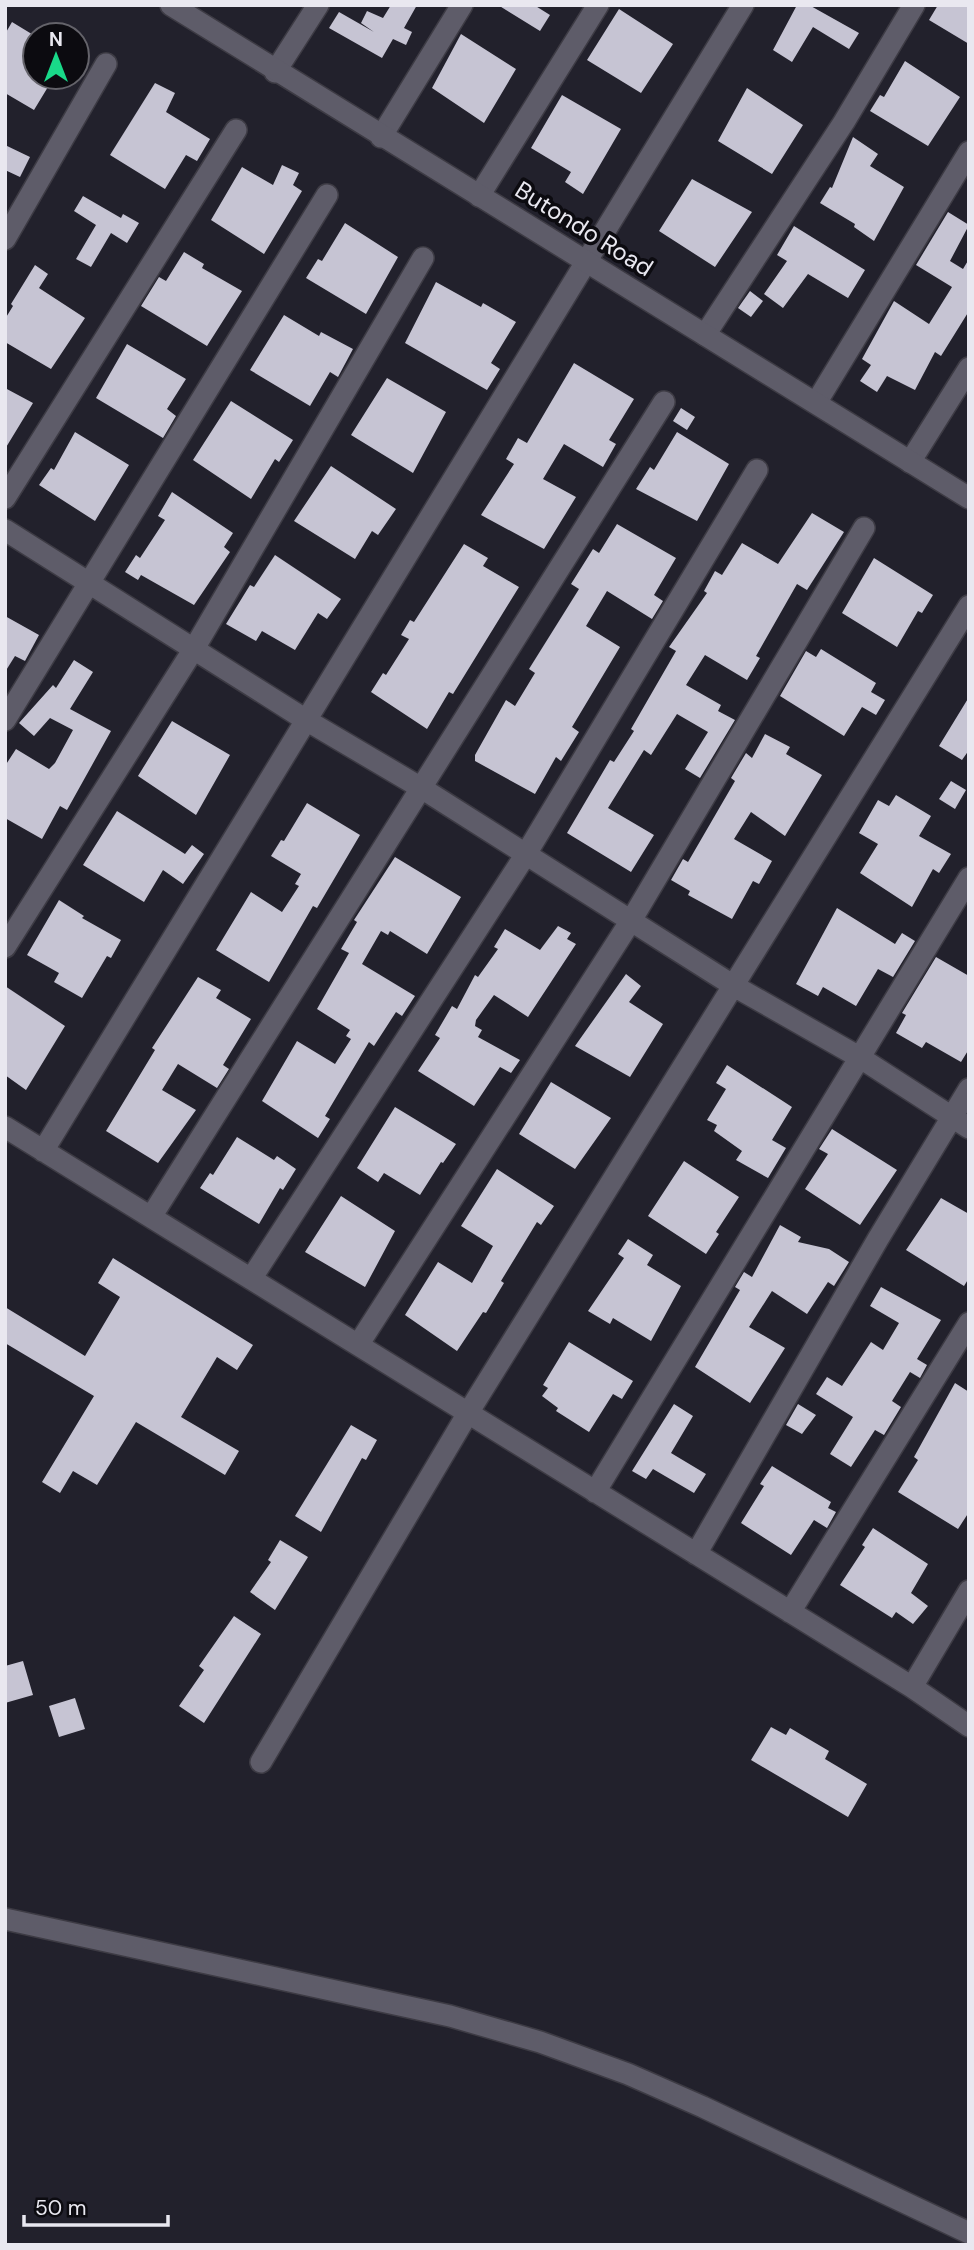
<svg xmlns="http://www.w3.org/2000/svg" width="974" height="2250" font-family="'DM Sans',sans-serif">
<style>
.building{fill:#c6c4d3}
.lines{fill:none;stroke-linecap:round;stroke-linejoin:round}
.minor-casing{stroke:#3d3b44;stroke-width:24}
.tertiary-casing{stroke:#3d3b44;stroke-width:24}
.minor{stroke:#5e5c69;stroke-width:21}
.tertiary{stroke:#5e5c69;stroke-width:21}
.labels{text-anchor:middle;stroke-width:7;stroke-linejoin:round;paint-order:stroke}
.street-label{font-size:24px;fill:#e9e8f0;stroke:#0c0b10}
</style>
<rect width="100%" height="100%" fill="#22212c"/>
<path class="building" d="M391,5h26l-13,23 8,4 -6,13 -13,-6 -11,19 -53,-30 10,-16 35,20 -13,-9 6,-12 16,7z
M498,5h36l16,10 -10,16z
M797,5h12l50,28 -10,16 -36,-22 -21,35 -19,-12z
M938,5h31v39l-40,-24z
M619,9l54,35 -32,49 -54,-33z
M12,22l23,14v41h19l-20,33 -29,-17v-59z
M461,34l55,35 -32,54 -52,-35z
M905,61l55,36 -32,49 -58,-35 10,-16 4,2z
M155,83l20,10 -9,19 44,27 -13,22 -11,-6 -21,34 -55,-34z
M747,88l56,37 -31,49 -54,-33z
M562,95l59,34 -38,65 -18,-12 6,-10 -40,-24z
M853,137l25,17 -8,12 34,21 -30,54 -20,-14 1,-3 -35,-21 10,-16 2,1z
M5,145l25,12 -10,20 -15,-7z
M282,165l17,8 -6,12 9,6 -38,63 -53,-34 31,-53 31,18z
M692,179l60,33 -37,55 -56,-36z
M83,196l38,22 2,-4 16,9 -12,20 -16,-10 -20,34 -15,-8 20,-34 -22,-14z
M948,212l21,13 -19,36 13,8 6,-10v52l-28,45 -6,-4 -20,38 -28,-14 -10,16 -17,-11 11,-16 -9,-6 32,-58 35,23 23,-37 -36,-22z
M345,223l53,34 -32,57 -60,-36 12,-19 4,2z
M794,226l71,44 -17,28 -40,-24 -25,34 -19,-14 23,-33 -10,-6z
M184,252l20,12 -2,4 40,23 -35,55 -66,-40 18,-29 7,4z
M35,265l13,9 -9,14 46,30 -34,51 -46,-27v-23l8,-13 -2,-2z
M436,282l45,25 2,-4 33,19 -25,41 9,6 -13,21 -82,-47z
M750,291l13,10 -12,16 -13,-9z
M284,315l35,21 2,-4 32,17 -15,28 -8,-5 -20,34 -60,-36z
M127,344l59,35 -19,30 9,7 -13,22 -67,-40z
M574,363l60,36 -25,41 7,4 -13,23 -39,-23 -21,35 33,18 -32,52 -63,-34 33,-51 -8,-5 12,-21 9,5z
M387,378l59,34 -33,61 -62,-38z
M5,388l28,15 -28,46z
M231,401l62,39 -14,22 -4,-3 -24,40 -58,-39z
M681,408l14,9 -8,13 -14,-9z
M75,432l54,33 -34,56 -56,-36 12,-17 3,2z
M677,432l52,32 -32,57 -61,-32 14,-22 4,3z
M331,466l65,43 -18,26 -6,-4 -17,28 -61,-38z
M172,492l61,41 -9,14 6,5 -36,53 -53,-30 -3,5 -13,-8 11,-17 4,3 25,-38 -7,-4z
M812,513l32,19 -37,58 -10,-6 -41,72 4,2 -13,22 -42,-25 -19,30 35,20 -3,6 17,9 -35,58 -15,-9 23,-37 -31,-18 -26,41 -7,-5 -36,58 46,27 -23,37 -64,-39 43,-73 4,2 20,-31 -3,-2 45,-78 -7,-4 38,-54 -3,-2 11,-20 7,4 20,-32 36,21z
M617,524l59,34 -22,37 9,6 -11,18 -45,-28 -21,35 34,21 -48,80 7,5 -18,29 -5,-4 -21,37 -60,-33v-6l31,-55 9,6 20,-33 -6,-4 50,-80 -8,-5 22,-35 6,4z
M464,544l24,14 -5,8 36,21 -66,107 -4,-2 -22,37 -56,-37 12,-19 3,2 23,-36 -8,-4 9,-15 4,2z
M275,555l66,44 -14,20 -9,-6 -23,37 -33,-19 -6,10 -30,-17 24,-39 4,2z
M874,558l59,37 -11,18 -4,-2 -21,36 -55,-34z
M5,616l34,19 -14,26 -10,-5 -10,16z
M821,649l55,34 -5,9 14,8 -9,15 -14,-8 -18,29 -64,-40 26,-45 10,6z
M74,660l19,12 -23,37 41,22 -44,79 -7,-4 -18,33 -37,-21v-52l11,-17 33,20 6,-6 18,-33 -23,-12 -16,18 -15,-13 34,-38 3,3z
M969,697v53l-7,10 -23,-14z
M172,721l58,34 -34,60 -58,-39z
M765,734l25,13 -4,7 36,21 -37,61 -34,-24 -17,27 38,22 -13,23 -6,-3 -21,38 -44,-24 2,-4 -19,-11 12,-21 5,3 47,-81 -4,-3 15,-25 6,5z
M951,781l15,9 -11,19 -16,-10z
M896,795l35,21 -12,20 32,18 -12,19 -6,-4 -21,38 -52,-34 18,-29 -19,-11 19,-33 11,6z
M307,803l53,32 -43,73 -4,-2 -44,76 -53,-32 35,-58 31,20 17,-26 -4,-2 6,-10 -30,-18 10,-16 3,1z
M117,811l68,43 7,-9 12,9 -21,30 -20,-14 -19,32 -61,-37z
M395,857l66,40 -34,57 -37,-23 -2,4 -7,-4 -19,33 53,32 -13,20 -6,-4 -22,34 -5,-4 -44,74 5,3 -12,19 -56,-37 35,-60 38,23 16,-25 -5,-3 4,-6 -33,-21 32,-56 -8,-4 16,-27 -3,-2z
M59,900l25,16 -2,2 39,22 -10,18 -4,-2 -25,42 -28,-16 5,-9 -32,-18z
M837,908l58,36 7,-11 13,8 -22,36 -15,-8 -22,37 -33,-19 -5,9 -22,-12z
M558,926l13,7 -4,6 9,5 -48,73 -34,-22 -18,25 -1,6 7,4 -4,7 42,23 -9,13 -11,-6 -26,39 -56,-35 22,-33 -5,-3 17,-29 5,3 18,-34 3,2 20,-28 -4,-2 11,-18 35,21z
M936,957l33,19v73l-8,13 -35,-20 -4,6 -26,-15 10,-18 -4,-2z
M626,974l15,12 -12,16 34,22 -33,53 -55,-31z
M198,977l23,13 -5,8 35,21 -28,46 6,4 -12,19 -39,-24 -16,26 34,20 -38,53 -52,-32 49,-81 -3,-2z
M5,986l60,40 -39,64 -21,-15z
M727,1065l65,42 -20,33 14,8 -18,30 -32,-18 6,-9 -28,-20 3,-6 -10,-5 19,-31 -10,-6z
M551,1082l60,36 -36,51 -56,-35z
M395,1107l61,37 -13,19 -2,-1 -21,33 -36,-22 -6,9 -21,-14z
M832,1129l65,41 -37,55 -55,-36 23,-35 -9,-5z
M237,1137l37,23 3,-4 19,13 -13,21 -3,-2 -21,36 -59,-36 10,-15 3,2z
M684,1161l55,36 -23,35 3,2 -13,20 -58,-38z
M497,1169l57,37 -13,19 -4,-3 -36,59 3,2 -18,30 -3,-1 -26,39 -52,-36 33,-53 34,21 21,-37 -32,-20z
M341,1196l54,35 -30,56 -60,-35z
M941,1198l28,16v64l-5,8 -58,-36z
M780,1225l21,12 -3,5 31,7 20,13 -15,24 -6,-4 -21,32 -35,-23 -23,36 36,21 -35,55 -55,-36 45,-77 -5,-3 9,-15 8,5z
M628,1239l25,16 -6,10 34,21 -30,55 -38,-23 -3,6 -22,-13 36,-53 -6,-4z
M113,1258l140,87 -16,25 -20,-13 -36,60 58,34 -14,24 -89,-53 -39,63 -24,-14 -13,22 -18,-11 52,-86 -89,-53v-36l80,49 35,-59 -22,-14z
M881,1287l60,33 -24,39 10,6 -7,13 -10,-6 -18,29 9,6 -17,28 -9,-5 -24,37 -21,-13 23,-37 -37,-23 11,-17 15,9 29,-44 12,8 16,-27 -29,-17z
M569,1342l64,39 -11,18 -9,-5 -24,38 -33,-21 2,-3 -16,-12 6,-8 -5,-3z
M955,1383l14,9v120l-11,17 -60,-37 20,-32 -4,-3z
M674,1404l19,12 -22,37 35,21 -12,19 -41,-24 -7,10 -14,-8z
M798,1404l18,11 -14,19 -16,-9z
M351,1425l26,15 -11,20 -4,-2 -41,74 -26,-16z
M772,1466l59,36 -3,6 8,4 -9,16 -13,-8 -23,35 -50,-32 23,-37 -4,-2z
M873,1528l55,36 -17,29 17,13 -15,18 -17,-12 -4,6 -52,-33 25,-38 -3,-2z
M280,1540l28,17 -33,53 -25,-18 21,-30 -3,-2z
M234,1616l27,18 -57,89 -25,-17 25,-36 -5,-4z
M23,1661l10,34 -28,8v-37z
M75,1698l10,31 -26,8 -10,-31z
M771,1727l15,8 4,-7 39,23 -4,8 42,25 -19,33 -97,-57z"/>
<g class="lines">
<g class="minor-casing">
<path id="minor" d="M275,72l43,-67
M381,137l81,-132
M479,196l119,-191
M5,239l101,-175
M705,335l139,-213 70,-117
M816,403l153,-251
M910,462l59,-94
M5,498l231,-368
M5,530l301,190 117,69 311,197 125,71 110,71
M5,720l322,-525
M5,947l190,-300 228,-389
M5,1127l907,560 57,39
M43,1151l700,-1146
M151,1217l513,-815
M251,1279l275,-425 231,-384
M358,1345l274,-426 232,-391
M595,1492l374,-614
M696,1554l182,-315 91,-150
M790,1612l179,-289
M912,1687l57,-96
M261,1762l207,-349 501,-807
M5,1919l445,97 90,26 88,32 75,33 266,126"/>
</g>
<g class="tertiary-casing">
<path id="tertiary" d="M171,5l798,493"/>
</g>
<use href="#minor" class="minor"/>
<use href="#tertiary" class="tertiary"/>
</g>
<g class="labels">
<g class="street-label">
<text transform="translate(584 229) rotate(32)" y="8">Butondo Road</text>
</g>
</g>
<rect width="974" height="2250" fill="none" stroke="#e9e8f0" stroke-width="14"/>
<g transform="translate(56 56)"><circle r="33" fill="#0c0b10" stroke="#64636a" stroke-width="2"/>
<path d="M0-5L12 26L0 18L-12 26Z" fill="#19d989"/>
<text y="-10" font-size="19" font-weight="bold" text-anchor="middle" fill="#e9e8f0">N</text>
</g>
<path d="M24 2215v10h144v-10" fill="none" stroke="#e9e8f0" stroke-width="3.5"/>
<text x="35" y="2215" font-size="21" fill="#e9e8f0" stroke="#0c0b10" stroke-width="5" paint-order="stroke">50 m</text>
</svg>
